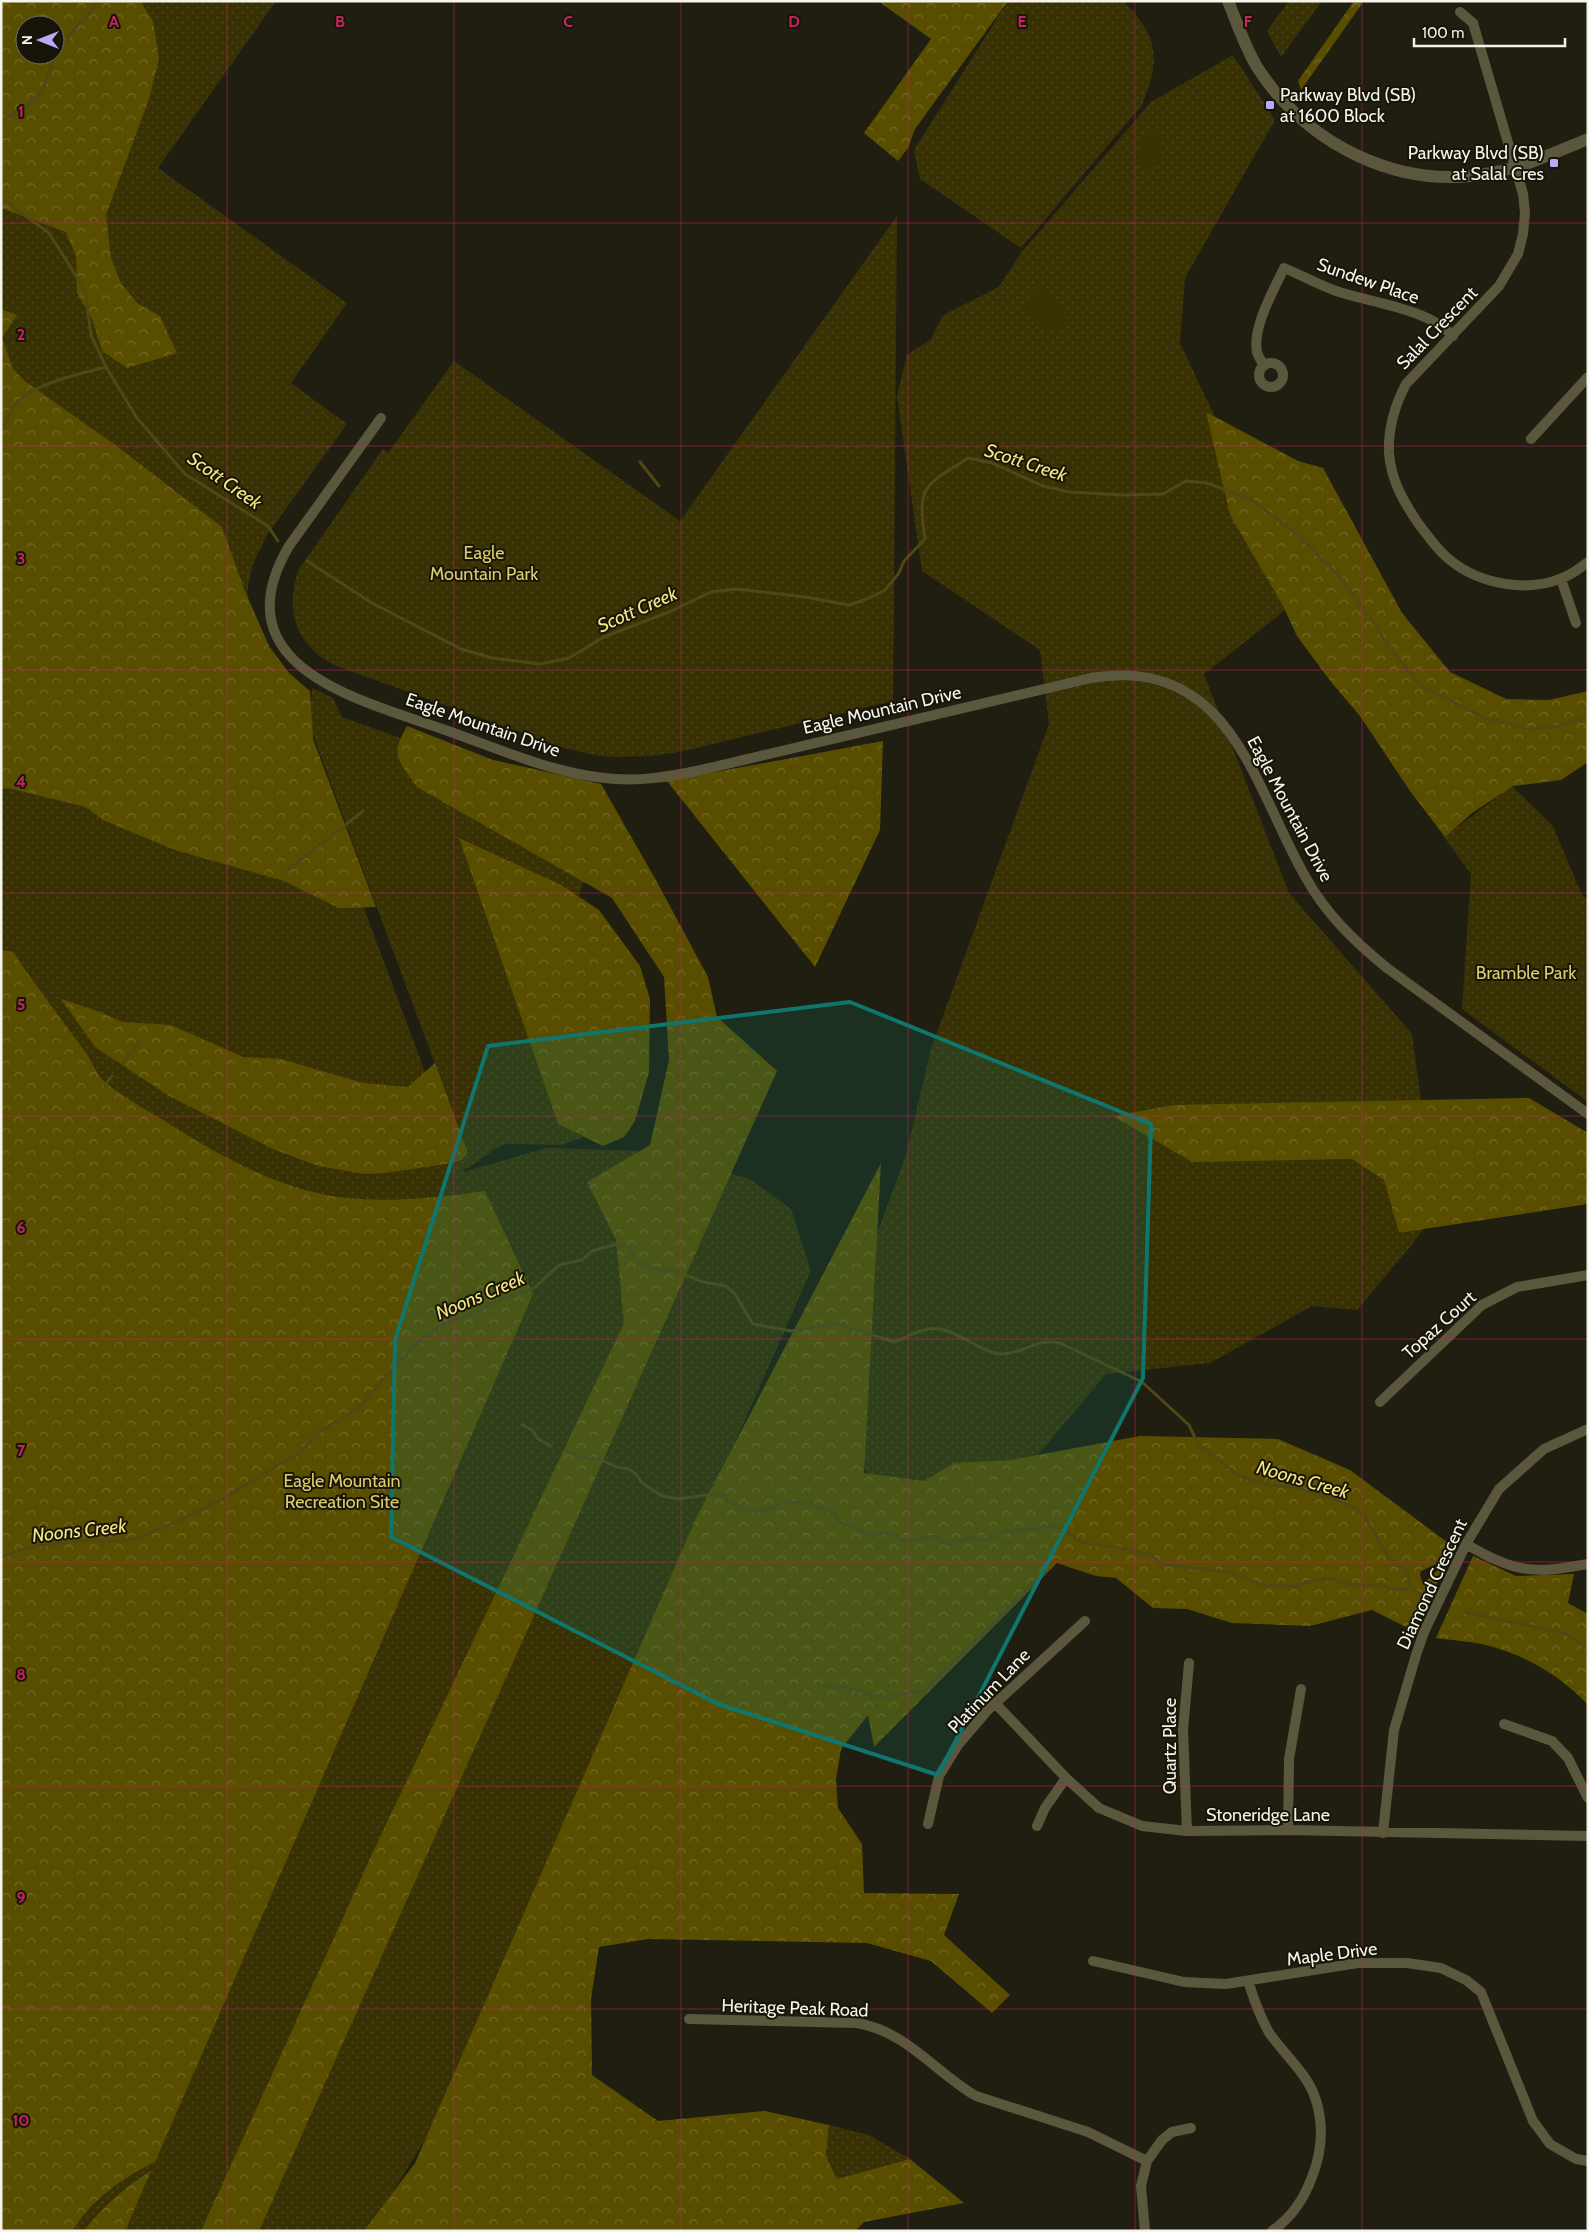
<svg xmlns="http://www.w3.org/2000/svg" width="1589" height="2232" font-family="Cabin,sans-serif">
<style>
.grass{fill:url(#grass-dots);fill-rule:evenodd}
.forest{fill:url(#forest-crowns);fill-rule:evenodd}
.garden{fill:#383104}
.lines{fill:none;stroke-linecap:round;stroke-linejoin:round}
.stream{stroke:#504814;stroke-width:3}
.minor{stroke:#5b573d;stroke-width:10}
.tertiary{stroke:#5b573d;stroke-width:12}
.marked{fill:#0f766e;fill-opacity:0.2;stroke:#0f766e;stroke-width:4;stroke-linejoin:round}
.grid{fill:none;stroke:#c52362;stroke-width:1;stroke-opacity:0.55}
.poi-dot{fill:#b7abf8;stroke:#171507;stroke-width:2}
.labels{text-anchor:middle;stroke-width:4;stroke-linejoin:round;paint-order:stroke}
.poi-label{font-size:18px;fill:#f5f4ea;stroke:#171507;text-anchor:start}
.street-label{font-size:18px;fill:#f5f4ea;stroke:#171507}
.park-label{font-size:18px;fill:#dbcc6c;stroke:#171507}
.water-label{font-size:19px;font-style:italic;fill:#f5e585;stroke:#171507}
.grid-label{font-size:16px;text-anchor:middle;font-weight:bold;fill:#c52362;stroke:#171507;stroke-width:4;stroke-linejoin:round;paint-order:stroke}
</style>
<defs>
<pattern id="grass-dots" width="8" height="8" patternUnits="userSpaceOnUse" patternTransform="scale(1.25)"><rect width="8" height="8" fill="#383104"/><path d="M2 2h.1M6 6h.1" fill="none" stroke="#4c451c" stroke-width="1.8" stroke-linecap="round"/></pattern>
<pattern id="forest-crowns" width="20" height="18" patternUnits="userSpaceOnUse" patternTransform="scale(1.25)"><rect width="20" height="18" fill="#594e00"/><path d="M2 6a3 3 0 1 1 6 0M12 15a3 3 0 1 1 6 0" fill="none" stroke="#716825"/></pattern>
</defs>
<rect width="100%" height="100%" fill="#201e10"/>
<path class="grass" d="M1,1h275l-118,167 189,135 -56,80 56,41 -80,111 -14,29 -5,21 -1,22 27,68 37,29 1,-16 21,10 9,19 190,68 72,17 -29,109 -116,-73 99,286 26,13 -23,8 -54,-1 -12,5 -22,16 -10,5v2l83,-24 105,3 99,28 41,30 20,62 -382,862 -60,98h-368zM25,25h30v30h-30zM292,716l21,19 155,418 -6,7h-4z
M1008,1h115c36,37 38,56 19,104l-121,143 -101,-69 -6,-29z
M1289,1h33l-41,56 -14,-26z
M1233,55l42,65 -90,158 -5,65 45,95 86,146 -33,32 -74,58 85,219 123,141 24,178 -26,35 -53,63 -45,-4 -102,57 -104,11 -90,107 -129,29 -39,-73 14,-163 44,-119 25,-106 118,-325 -9,-74 -118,-79 -25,-175 10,-41 24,-16 12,-24 56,-28 22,-34 130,-151z
M897,216l-4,485 -209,50 -33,5 -33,1 -19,-1 -35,-8 -225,-81c-41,-18 -56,-55 -40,-98l84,-120 5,4 66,-92 226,160z
M1512,786l41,40 29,69 6,5v202l-126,-93 9,-135 -27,-37z
M829,2125l40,10 41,24 -73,20 -11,-23z"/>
<path class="forest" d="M1,1h139l13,20 6,38 -10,40 -43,116 5,43 10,25 16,20 23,13 17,37 -50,15 -25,-17 -9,-30 -16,-28 -1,-37 -10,-24 -65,-24zM25,25h30v30h-30z
M878,1h130l-93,128 -7,19 -10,13 -34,-28 67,-94z
M1354,1h10l-63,89 -3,-9z
M1,309l16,6 -15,23 11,31 13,13 92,65 104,80 22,62 25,57 20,27 21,18 3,48 63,168 -37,1 -55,-27 -109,-31 -72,-30 -17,-13 -78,-19 -7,1z
M1206,412l92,49 25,7 79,145 48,59 56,27 43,1 39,-9v71l-27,18 -48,6 -41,27 -27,24 -35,-46 -50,-75 -29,-34 -34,-46 -15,-32 -52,-89z
M407,726l86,34 108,24 56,98 51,95 9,40 60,54 -518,1160h-58l171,-377 252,-531 -8,-83 -29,-58 63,-37 19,-85 -5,-83 -52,-79 -195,-111c-18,-27 -28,-30 -10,-61z
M883,741l-3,89 -65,137 -148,-186z
M459,838l102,47 38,25 41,56 10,33 -1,73 -14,49 -11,16 -21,9 -45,-22z
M1,950l12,2c24,35 48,67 73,101 6,8 9,19 16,26 16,16 47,32 66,44 52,33 109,65 170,74 48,6 99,1 147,-6l48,103 -378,868c-30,14 -66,39 -82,69h-72z
M61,999l39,13 22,10 49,3 72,32 38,2 82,24 45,4 27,-24 33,90 -6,7 -16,4 -61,9 -20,1 -47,-8 -45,-17 -104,-53 -74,-49z
M1529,1098l59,35v71l-184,28h-5l-15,-52 -32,-21 -160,3 -79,-46 61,-11z
M881,1163l-17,310 60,8 30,-18 57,-3 129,-24 138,3 72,31 105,78 -7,14 -5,-1 -22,10 -1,4 2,6 3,1 14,-13h5l-30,62 -42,-21 -62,16 -78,-3 -45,-14 -34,-1 -37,-30 -20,-2 -39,-13 -183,184 -6,-32 -27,34 -5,30 2,29 24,36 2,49 95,1 -15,41 66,60 -18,18 -61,-52 -64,-18 -219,-4 -49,8 -8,52 1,76 66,46 107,-10 64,14 -3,31 11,23 73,-20 54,44 -100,19 -9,9h-491l51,-68 282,-647z
M1473,1556l43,20 58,-2 -6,29 20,11v91c-25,-27 -59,-48 -95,-58 -18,-6 -38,-6 -57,-9z
M151,2171l-26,60h-41c18,-24 41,-44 67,-60z"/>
<path class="garden" d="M1153,132l6,4c1,16 2,42 -22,28l-3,-10 14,-20z
M1037,287l9,1 6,11 12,8 4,13 -4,6c-22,10 -29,-1 -39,-17l3,-10z"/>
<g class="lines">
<path class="stream" d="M1,121l27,-16 14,-14 12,-32 20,-30 26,-28
M1,198l48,35 24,38 12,21 6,43 15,32 31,51 48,56 83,52 10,15
M1,429c6,-6 7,-13 11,-20 16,-25 67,-35 94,-42
M640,462l19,24
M307,561l65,42 89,46 31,9 48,6 29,-6 35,-21 65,-25 42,-20 26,-3 68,8 44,8 15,-5 20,-9 15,-18 5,-12 21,-22c-8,-55 -1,-52 43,-81l24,5 51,23 26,6 53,3 41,-1 23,-13 21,2 45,17 46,35 39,39 27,35 32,47 24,29 65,33 44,11 30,-3 29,-9
M284,873l79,-62
M123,1063l17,-21
M105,1085l7,-9
M522,1425l10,5 6,9 13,7
M566,1451l15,6 21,3 14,7 13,2 7,5 6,9 20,13 16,3 42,-6c13,13 29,22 48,16 6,-2 13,-6 19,-7 13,-2 36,6 48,12l4,9 11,2 19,11 14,-3 11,2 9,5h14l18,-4 11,8h5l18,-7 13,3 9,-1 12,-6 49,-7 11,2 13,11 12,5 33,4 29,7 11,9 66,8 36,13 32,1 21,-6 14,-1 31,7 21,-2c10,7 17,7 28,4
M1,1557l33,-11 57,-6 13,2 31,-3 50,-21 37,-19 71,-43 9,-6 15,-17 40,-24 59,-65 23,-18 30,-11 33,-16 32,-11 25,-23 23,-5 10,-9 25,-7 12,3 6,11 12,9 31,5 25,10 23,4 9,8 18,30 38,7 45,-7 59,18c41,-19 41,-18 81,3 8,4 16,9 25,9 25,0 31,-16 59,-11l82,39 47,43 9,19 40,31 25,9 27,3 29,7 33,12 12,10 25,41 18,15 4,16 10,7
M1464,1612l101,21 23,16
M825,1685c6,2 13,1 20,2 15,3 30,13 47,9 13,-2 17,-5 31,-4l123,-121"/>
<path class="minor" d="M1460,12l13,11 50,171 2,19 -2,21 -5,20 -19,32 -93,98c-11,21 -18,45 -17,69 2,27 14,48 29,70 10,13 19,27 32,37 29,24 77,33 112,18 10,-3 18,-10 26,-16
M1259 375a12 12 0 1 1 24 0a12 12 0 1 1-24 0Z
M1264,366c-2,-4 -6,-10 -7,-14 -5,-25 17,-62 27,-84 17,7 35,17 52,23 36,12 91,17 117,45
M381,418l-92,128c-72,123 75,155 159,185 51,18 102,41 156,47 33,4 65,-1 97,-8l390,-92c140,-23 162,108 215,200 20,36 49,64 81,90l201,146
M1531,439l57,-62
M1561,579l15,44
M1380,1402l102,-97 35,-18 71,-12
M1466,1544c48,29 67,30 122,20
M996,1704l70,74 33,30 43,18 45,5 101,-1 300,6
M1504,1724l48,17 16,17 20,40
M928,1824l11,-48 19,-31 29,-34 98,-90
M1037,1826l8,-18 21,-30
M1288,1830l1,-71 12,-70
M1187,1831l-4,-101 6,-67
M1383,1833l11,-103 22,-75 8,-23 42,-88 33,-55 45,-40 44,-20
M1093,1961l91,21 42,2 132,-21h49l34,5 25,12 15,12 52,129 17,23 26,15 12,2
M1248,1981c6,18 12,37 22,53 10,14 23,27 33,41 22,30 22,70 9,102 -8,22 -21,41 -40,54
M689,2019l168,4c49,8 78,49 119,73l112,36 59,29
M1145,2231l-4,-45 6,-25 15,-21 10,-8 19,-4"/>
<path class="tertiary" d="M1228,1c9,22 17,46 29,66 50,78 142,124 234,106 34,-6 65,-21 97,-34"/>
</g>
<path class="marked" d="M850,1002l301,122 -8,254 -205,397 -220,-71 -327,-167 4,-197 93,-294z"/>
<path class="grid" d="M227,1v2230M454,1v2230M681,1v2230M908,1v2230M1135,1v2230M1362,1v2230M1,223h1587M1,446h1587M1,670h1587M1,893h1587M1,1116h1587M1,1339h1587M1,1562h1587M1,1786h1587M1,2009h1587"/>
<g class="poi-dot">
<rect x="1265" y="100" width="10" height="10" rx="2.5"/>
<rect x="1549" y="158" width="10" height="10" rx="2.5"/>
</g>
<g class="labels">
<g class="poi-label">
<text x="1280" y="101">Parkway Blvd (SB)<tspan x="1280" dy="21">at 1600 Block</tspan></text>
<text x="1544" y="159" text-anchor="end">Parkway Blvd (SB)<tspan x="1544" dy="21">at Salal Cres</tspan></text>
</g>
<g class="street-label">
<text transform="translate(1368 281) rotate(19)" y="6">Sundew Place</text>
<text transform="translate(1437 328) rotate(-46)" y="6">Salal Crescent</text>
<text transform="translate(882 710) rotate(-13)" y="6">Eagle Mountain Drive</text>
<text transform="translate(483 725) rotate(19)" y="6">Eagle Mountain Drive</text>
<text transform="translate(1290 809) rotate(62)" y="6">Eagle Mountain Drive</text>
<text transform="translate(1439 1325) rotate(-42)" y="6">Topaz Court</text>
<text transform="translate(1432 1584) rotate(-65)" y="6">Diamond Crescent</text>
<text transform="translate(989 1691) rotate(-46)" y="6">Platinum Lane</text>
<text transform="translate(1170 1746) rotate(-90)" y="6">Quartz Place</text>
<text x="1268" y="1821">Stoneridge Lane</text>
<text transform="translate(1332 1954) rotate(-7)" y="6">Maple Drive</text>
<text transform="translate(795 2008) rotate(2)" y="6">Heritage Peak Road</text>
</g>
<g class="park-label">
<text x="484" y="559">Eagle<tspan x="484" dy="21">Mountain Park</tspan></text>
<text x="1526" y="979">Bramble Park</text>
<text x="342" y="1487">Eagle Mountain<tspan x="342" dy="21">Recreation Site</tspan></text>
</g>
<g class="water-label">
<text transform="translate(1026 462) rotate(18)" y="7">Scott Creek</text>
<text transform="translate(225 480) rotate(35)" y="7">Scott Creek</text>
<text transform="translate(637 609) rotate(-24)" y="7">Scott Creek</text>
<text transform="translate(480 1295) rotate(-23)" y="7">Noons Creek</text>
<text transform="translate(1303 1479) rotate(16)" y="7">Noons Creek</text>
<text transform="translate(79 1530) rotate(-6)" y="7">Noons Creek</text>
</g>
</g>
<g class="grid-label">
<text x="114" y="27">A</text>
<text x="340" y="27">B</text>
<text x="568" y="27">C</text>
<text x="794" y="27">D</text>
<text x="1022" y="27">E</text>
<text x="1248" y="27">F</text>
<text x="21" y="117">1</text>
<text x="21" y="340">2</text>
<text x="21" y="564">3</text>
<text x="21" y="787">4</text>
<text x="21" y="1010">5</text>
<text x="21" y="1233">6</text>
<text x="21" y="1456">7</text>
<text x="21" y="1680">8</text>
<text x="21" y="1903">9</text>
<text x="21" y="2126">10</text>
</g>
<rect width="1589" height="2232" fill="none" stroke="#f5f4ea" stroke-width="5"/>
<g transform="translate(40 40) rotate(270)"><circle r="24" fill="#171507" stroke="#706e62"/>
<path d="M0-4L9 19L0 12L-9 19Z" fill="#b7abf8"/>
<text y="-8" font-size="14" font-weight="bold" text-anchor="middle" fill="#f5f4ea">N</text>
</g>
<path d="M1414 38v8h151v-8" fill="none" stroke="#f5f4ea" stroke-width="2.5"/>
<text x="1422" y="38" font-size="15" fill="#f5f4ea" stroke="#171507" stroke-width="4" paint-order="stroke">100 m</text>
</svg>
